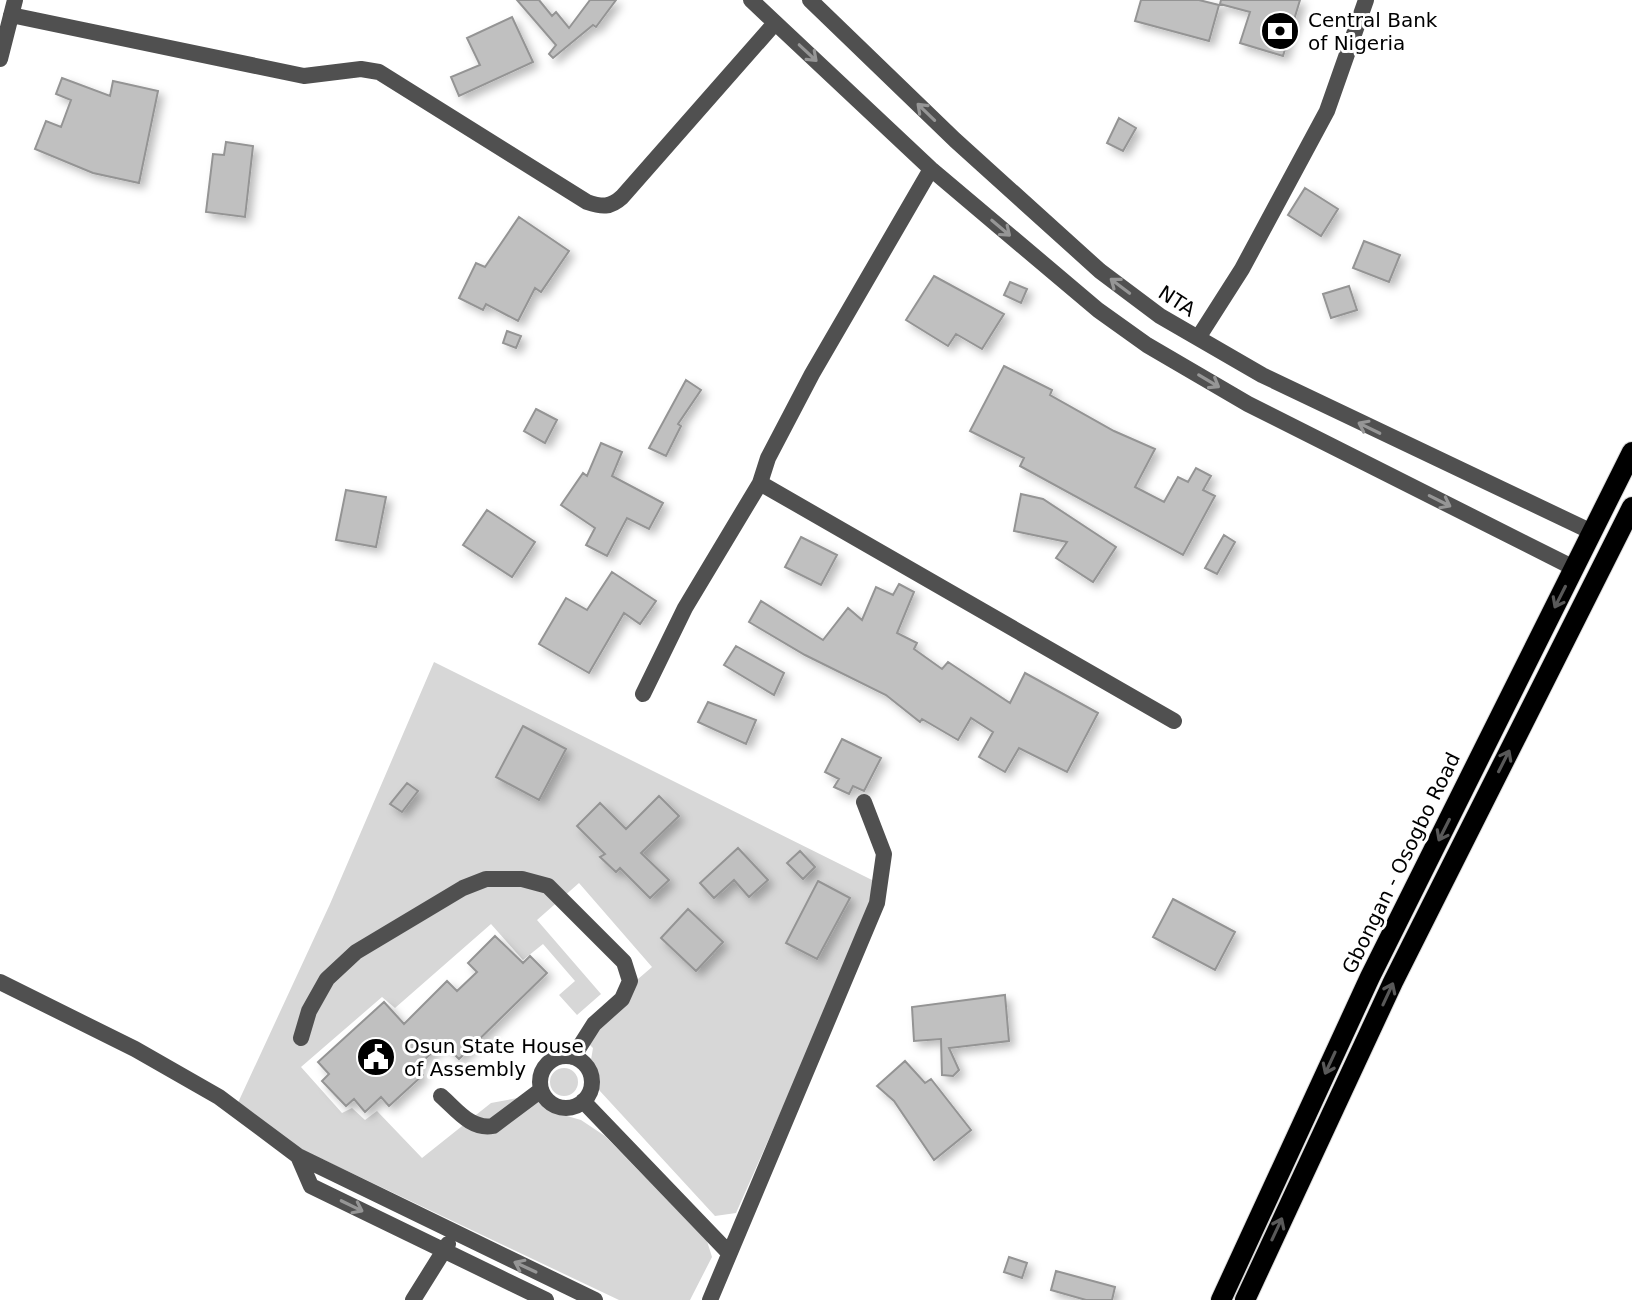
<svg xmlns="http://www.w3.org/2000/svg" width="1632" height="1300" font-family="'DejaVu Sans',sans-serif">
<style>
.green{fill:#d7d7d7}
.building{fill:#c0c0c0;stroke:#949494;stroke-width:2;filter:url(#shadow)}
.lines{fill:none;stroke-linecap:round;stroke-linejoin:round}
.major-casing{stroke:#dbdbdb;stroke-width:22}
.minor{stroke:#505050;stroke-width:16}
.major{stroke:#000;stroke-width:20}
.oneway{stroke:#969696}
.oneway2{stroke:#595959}
.labels{text-anchor:middle;stroke-width:6;stroke-linejoin:round;paint-order:stroke}
.poi-label{font-size:20px;fill:#000;stroke:#fff;text-anchor:start}
.street-label{font-size:20px;fill:#000;stroke:#fff}
</style>
<defs>
<filter id="shadow"><feDropShadow dx="5" dy="5" stdDeviation="4" flood-color="#0004"/></filter>
</defs>
<rect width="100%" height="100%" fill="#fff"/>
<path class="green" d="M434,662l438,218 -2,30 -134,303 -21,3 -116,-126 -8,-30 2,-12 -9,-9 11,-23 57,-49 -73,-84 -42,37 64,74 -24,21 -18,-20 16,-14 -32,-37 -20,16 -32,-36 -96,84 -13,-11 -81,70 41,46 10,-5 13,12 12,-9 45,47 69,-55 32,-6 23,7 14,10 21,6 24,16 102,105 5,16 -22,43h-71l-297,-141 -12,-1 -74,-51 94,-203z
M550 1082a14 14 0 1 1 28 0a14 14 0 1 1-28 0Z"/>
<path class="building" d="M517,0h22l13,16 4,-4 13,16 21,-28h26l-20,27 -3,-2 -40,33 -4,-4 7,-9z
M1141,0h58l20,5 -10,36 -74,-20z
M1221,0h79l-17,56 -43,-13 10,-31 -30,-8z
M512,17l21,45 -74,34 -8,-19 29,-12 -13,-27z
M62,78l48,18 3,-15 45,10 -19,92 -46,-10 -58,-24 11,-28 15,6 10,-27 -15,-6z
M1119,118l17,10 -13,23 -16,-8z
M226,142l27,4 -8,71 -39,-5 7,-58 11,1z
M1305,188l33,21 -17,27 -33,-21z
M519,217l50,34 -28,41 -6,-4 -17,33 -32,-17 -3,6 -24,-12 17,-35 9,4z
M1364,241l36,14 -11,27 -36,-14z
M934,276l70,38 -22,35 -26,-15 -8,12 -42,-26z
M1010,282l17,7 -6,14 -17,-8z
M1349,286l8,24 -26,8 -8,-24z
M507,331l14,5 -5,12 -13,-5z
M1004,366l48,24 -2,5 64,36 41,18 -20,38 29,15 14,-25 10,5 8,-14 15,8 -8,14 12,6 -32,59 -163,-89 4,-8 -54,-27z
M686,380l15,10 -23,34 3,2 -15,30 -17,-8z
M536,409l21,11 -12,23 -21,-12z
M601,443l21,9 -10,24 51,27 -14,26 -22,-11 -20,38 -21,-11 9,-17 -34,-23 22,-32 4,3z
M346,490l40,7 -10,50 -40,-7z
M1021,494l22,5 73,48 -23,35 -37,-24 11,-16 -53,-11z
M487,510l48,32 -23,35 -49,-32z
M1224,535l11,7 -18,32 -12,-6z
M801,537l36,18 -16,30 -36,-18z
M612,572l44,29 -16,23 -16,-11 -35,60 -50,-29 27,-46 21,12z
M899,584l15,8 -17,41 20,10 -3,6 28,20 6,-7 62,41 15,-30 73,40 -31,59 -48,-24 -14,24 -26,-15 14,-25 -22,-14 -13,22 -36,-21 -2,3 -34,-27 -81,-40 -56,-33 12,-21 62,39 25,-32 14,12 14,-33 17,8z
M736,646l48,27 -10,22 -50,-30z
M708,702l48,18 -10,24 -48,-22z
M523,726l43,23 -27,51 -43,-23z
M842,739l39,19 -17,33 -11,-5 -4,8 -15,-7 5,-8 -14,-7z
M407,783l11,8 -16,21 -12,-8z
M659,796l20,20 -38,37 28,27 -19,18 -30,-30 -4,4 -16,-15 5,-3 -28,-28 23,-23 26,26z
M738,848l30,32 -19,17 -15,-17 -20,18 -14,-15z
M800,851l15,16 -12,12 -16,-16z
M818,881l32,17 -33,61 -31,-16z
M1173,899l62,33 -20,38 -62,-33z
M688,909l35,33 -27,29 -35,-33z
M495,936l28,27 7,-7 17,17 -88,86 -16,-16 -27,24 7,8 -34,31 -8,-9 -16,15 -11,-13 -8,7 -24,-25 7,-7 -11,-12 66,-60 20,22 43,-43 10,10 20,-19 -9,-9z
M1005,995l4,46 -60,7 10,22 -6,6 -11,-1 -1,-36 -27,2 -2,-34z
M905,1061l20,22 6,-4 40,51 -37,30 -40,-59 -17,-15z
M1009,1257l18,6 -5,15 -18,-6z
M1056,1271l59,16 -3,13h-26l-35,-10z"/>
<g class="lines">
<g class="major-casing">
<path id="major" d="M1221,1300l149,-323 262,-525
M1245,1300l148,-318 239,-475"/>
</g>
<path class="minor" d="M751,0l180,169 167,141 49,35 101,59 326,164
M810,0l145,140 145,131 60,45 102,59 330,157
M11,15l293,61 57,-7 18,3 208,130c15,5 23,6 35,-5l153,-174
M0,59l15,-59
M1198,338l44,-69 85,-158 39,-111
M760,483l414,238
M643,694l42,-86 75,-125 8,-25 44,-84 119,-205
M0,982l135,67 84,48 79,59 297,144
M301,1038l8,-27 18,-32 29,-27 107,-64 23,-9h36l26,7 76,76 6,19 -8,18 -28,25 -21,33
M540 1082a26 26 0 1 1 52 0a26 26 0 1 1-52 0Z
M441,1096c16,14 30,34 52,30l48,-36
M583,1101l146,152
M298,1156l13,30 235,114
M413,1300l35,-56
M710,1300l167,-397 7,-49 -20,-52"/>
<use href="#major" class="major"/>
</g>
<defs><path id="oneway-shaft" d="M-6 0H5M1.5-3L5.5 0L1.5 3" fill="none" stroke-width="1.6" stroke-linecap="round" stroke-linejoin="round" transform="scale(2)"/></defs>
<g class="oneway">
<use href="#oneway-shaft" transform="translate(808 53) rotate(43)"/>
<use href="#oneway-shaft" transform="translate(926 112) rotate(-136)"/>
<use href="#oneway-shaft" transform="translate(1001 228) rotate(40)"/>
<use href="#oneway-shaft" transform="translate(1120 286) rotate(-143)"/>
<use href="#oneway-shaft" transform="translate(1209 381) rotate(31)"/>
<use href="#oneway-shaft" transform="translate(1369 428) rotate(-154)"/>
<use href="#oneway-shaft" transform="translate(1440 501) rotate(27)"/>
<use href="#oneway-shaft" transform="translate(352 1206) rotate(26)"/>
<use href="#oneway-shaft" transform="translate(525 1267) rotate(-155)"/>
</g>
<g class="oneway2">
<use href="#oneway-shaft" transform="translate(1560 597) rotate(117)"/>
<use href="#oneway-shaft" transform="translate(1504 761) rotate(-63)"/>
<use href="#oneway-shaft" transform="translate(1444 830) rotate(117)"/>
<use href="#oneway-shaft" transform="translate(1388 994) rotate(-65)"/>
<use href="#oneway-shaft" transform="translate(1330 1063) rotate(115)"/>
<use href="#oneway-shaft" transform="translate(1277 1229) rotate(-65)"/>
</g>
<defs>
<g id="bank-disc" transform="scale(2)"><circle r="9.5" fill="#000" stroke="#fff"/><path d="M-6-4H6V4H-6ZM0-2.3a2.3 2.3 0 1 0 0 4.6a2.3 2.3 0 1 0 0-4.6Z" fill="#fff"/></g>
<g id="civic-disc" transform="scale(2)"><circle r="9.5" fill="#000" stroke="#fff"/><path d="M-.6-6.5H3V-4.5H.6V-3L4-1V1h2V6H-6V1h2V-1L-.6-3ZM-1.2 2.5V6h2.4V2.5Z" fill="#fff"/></g>
</defs>
<g fill-rule="evenodd">
<use href="#bank-disc" x="1280" y="31"/>
<use href="#civic-disc" x="376" y="1057"/>
</g>
<g class="labels">
<g class="poi-label">
<text x="1308" y="27">Central Bank<tspan x="1308" dy="23">of Nigeria</tspan></text>
<text x="404" y="1053">Osun State House<tspan x="404" dy="23">of Assembly</tspan></text>
</g>
<g class="street-label">
<text transform="translate(1177 301) rotate(33)" y="7">NTA</text>
<text transform="translate(1401 863) rotate(-64)" y="7">Gbongan - Osogbo Road</text>
</g>
</g>
</svg>
